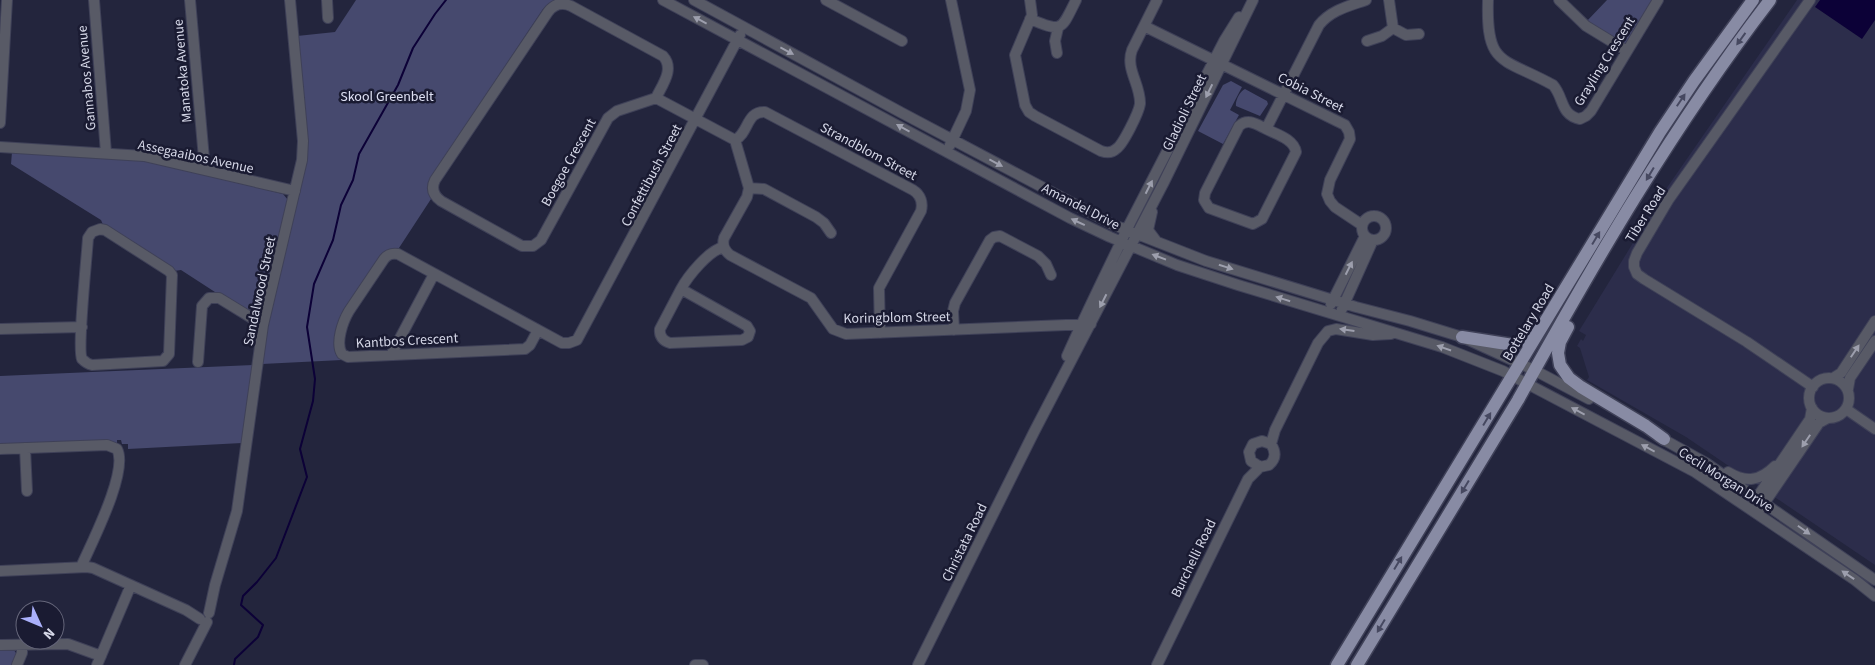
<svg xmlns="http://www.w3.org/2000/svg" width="1875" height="665" font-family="'Source Sans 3',sans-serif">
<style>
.built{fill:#2c2d4b}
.green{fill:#46496e}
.water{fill:#0c0137}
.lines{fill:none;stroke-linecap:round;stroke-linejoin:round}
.stream{stroke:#0c0137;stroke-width:2}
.minor-casing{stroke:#3f4158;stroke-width:12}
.major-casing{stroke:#3f4158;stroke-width:15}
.minor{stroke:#585a66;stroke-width:10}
.major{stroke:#888ba4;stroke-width:12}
.oneway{fill:#9d9fad}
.oneway2{fill:#464860}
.labels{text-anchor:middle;stroke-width:5;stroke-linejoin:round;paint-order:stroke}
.street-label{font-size:14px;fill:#d5d7e7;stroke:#1a1b32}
.park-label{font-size:14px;fill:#dfe1f4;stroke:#1a1b32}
</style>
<rect width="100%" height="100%" fill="#23253d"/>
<path class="built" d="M1797,0h78v565l-189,-128 -99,-57 2,-3 -9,-29 -3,-2 4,-7 2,2 3,-6 -7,-4 87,-142z"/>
<path class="green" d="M356,0h200l-8,4 -5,5 -112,168 -3,12 3,10 -34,52h-7l-55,92v10l7,7 -80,4 7,-46 38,-160v-22l-10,-100 38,-4z
M1607,0h47l-27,43 -2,1 -39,-22z
M1231,81l11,6 -12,23 9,5 -16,29 -25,-13 25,-46z
M1245,89l22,12 1,3 -8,12 -24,-10c-1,-5 4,-15 9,-17z
M12,152l122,6 149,36 5,6 -28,113 -3,3h-5l-71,-46 -7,1 -70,-44 -3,-7 -90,-56z
M253,365l-11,78 -114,6v-5h-6l-1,-4h-4v4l-117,2v-70z
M0,648l12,1c7,4 4,9 2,16h-14z"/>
<path class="water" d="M1820,0h55v20l-13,19 -47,-32z"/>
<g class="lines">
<path class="stream" d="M234,665l1,-6 23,-22 5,-12 -22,-20 2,-9 14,-14 19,-24 31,-81 -7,-28 13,-48 2,-22 -8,-52 7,-43 19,-44 8,-35 12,-25 6,-26 39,-69 15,-37 22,-34 11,-14"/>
<g class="minor-casing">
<path id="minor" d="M94,0l12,153
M190,0l15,170
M327,0l1,18
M663,0l407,218 40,19 67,28 61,20 204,62 61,24 192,101 160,108 20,16
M694,0l208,113 212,112 92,36 150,46 54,14 52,16 72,33 55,29
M826,0l76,41
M1030,0l2,15 -17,40 10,50 4,7 6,4 66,35c6,2 11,2 15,-2 7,-4 23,-37 24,-45 1,-19 -15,-35 -8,-54l25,-50
M1488,0c-2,67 14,57 65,85 11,12 7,30 27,34l6,-3 5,-5 67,-111
M1559,0l27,26 41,25
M1810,0l-141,199 -32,54 -3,8v6l3,7 7,5 103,63 66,45
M1030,19c33,14 31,11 46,-19
M1144,26l201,99 4,7 1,7 -20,41 -3,14 3,7 5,6 27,18
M1393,28l13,7 13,-1
M1367,41l15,-5 11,-8 -4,-28
M1057,53l-2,-12 3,-13
M656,98c6,-13 19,-29 7,-42l-92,-50c-9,-4 -17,-2 -23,6l-113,168c-4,8 -2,15 6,21l81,45h11l8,-6 67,-122 9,-7 39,-13 79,42 14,48 -2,9 -23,41c-2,7 0,12 6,17l81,43 22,31 13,5 245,-10
M0,123l7,-123
M1266,129c-10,-5 -18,-11 -27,-3l-34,67 -1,7 5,8 44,16 9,-5 34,-67c-2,-13 -20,-18 -30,-23l53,-104c12,-15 30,-19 47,-25
M735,140c14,-7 11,-29 30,-28l148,78c8,5 10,13 8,21l-42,77 1,45
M950,145l16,-34 4,-21 -19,-90
M0,147l144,9 151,35
M749,188l15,1 52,28 8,6 7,10
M1152,212l-4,18 9,12
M1362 228a12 12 0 1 1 24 0a12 12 0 1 1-24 0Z
M100,229l5,1 64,41 3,4 -3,79 -6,7 -71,4c-4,-1 -7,-3 -10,-6 -5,-10 5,-103 6,-121l4,-6z
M681,289l-21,40c-1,7 3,12 10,14l72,-3 6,-3 2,-6 -3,-5 -66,-37c7,-13 28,-39 43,-42
M1331,304l34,-68
M1342,309l31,-69
M0,329l82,-2
M538,330l-8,15 -5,4 -177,8 -6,-3c-7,-11 1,-33 7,-43l35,-52c4,-5 8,-6 14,-5l164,89h7l8,-3 163,-305
M954,330l-1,-19 2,-8 35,-63 4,-3 6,-1 38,20 8,8 5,11
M391,355l43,-81
M1067,356c20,-45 42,-89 63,-133l94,-182 15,-24
M198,362l4,-56 7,-8h10l44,27
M1833,378l8,-5 34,-52
M1809 398a20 20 0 1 1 40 0a20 20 0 1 1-40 0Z
M1848,389l2,-11 25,-37
M1846,409l29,20
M1659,437l47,26 169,117
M1271,444l4,-14 43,-87 10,-12 8,-2 37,6 18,-1
M25,448l2,43
M0,449l107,-4 10,4c12,22 -26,95 -36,118
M1728,472c18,11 32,9 47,-6
M1754,502l56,-83 2,-11
M1761,508l58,-85 9,-5
M0,571l87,-4 6,1 93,42 14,9
M209,613l6,-28 22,-74 26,-186 39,-165 1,-19 -13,-141
M0,645l68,-1 33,12
M17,665l5,-12v-8
M97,665l34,-80
M185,665l22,-43
M695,665h8
M918,665l116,-233 129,-248 90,-184
M1157,665l91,-186 12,-12 9,-2c7,-6 7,-13 2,-21l-9,-3 -9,3 -4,8 2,9 9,6"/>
</g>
<g class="major-casing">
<path id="major" d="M1568,327l-8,15 -2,11 2,12 9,13 12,9 65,39 18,13
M1462,337l51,8 13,-7 9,-10
M1337,665l323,-533 34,-51 59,-81
M1357,665l161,-265c76,-138 156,-275 252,-400"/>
</g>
<use href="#minor" class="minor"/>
<use href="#major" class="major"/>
</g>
<defs><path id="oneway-solid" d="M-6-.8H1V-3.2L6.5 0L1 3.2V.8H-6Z" transform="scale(1.25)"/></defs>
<g class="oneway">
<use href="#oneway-solid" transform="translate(700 20) rotate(-152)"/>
<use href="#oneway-solid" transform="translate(787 51) rotate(28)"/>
<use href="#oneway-solid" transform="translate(1209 91) rotate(116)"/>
<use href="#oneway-solid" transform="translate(903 128) rotate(-151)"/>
<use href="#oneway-solid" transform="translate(996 163) rotate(28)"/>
<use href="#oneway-solid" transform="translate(1149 187) rotate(-63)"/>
<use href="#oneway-solid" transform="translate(1078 222) rotate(-155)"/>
<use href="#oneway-solid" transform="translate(1159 257) rotate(-159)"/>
<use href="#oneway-solid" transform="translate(1226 267) rotate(18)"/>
<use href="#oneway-solid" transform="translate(1349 268) rotate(-63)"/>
<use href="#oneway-solid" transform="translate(1283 299) rotate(-163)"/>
<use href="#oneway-solid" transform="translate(1103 301) rotate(117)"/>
<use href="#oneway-solid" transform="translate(1347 330) rotate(-172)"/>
<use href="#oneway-solid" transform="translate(1444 348) rotate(-161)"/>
<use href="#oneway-solid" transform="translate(1855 351) rotate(-56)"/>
<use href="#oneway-solid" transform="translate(1578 411) rotate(-152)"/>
<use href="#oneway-solid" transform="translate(1806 441) rotate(124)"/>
<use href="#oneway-solid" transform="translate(1648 448) rotate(-152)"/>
<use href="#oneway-solid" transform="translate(1804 530) rotate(35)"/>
<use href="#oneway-solid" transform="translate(1848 575) rotate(-146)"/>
</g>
<g class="oneway2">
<use href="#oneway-solid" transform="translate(1741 39) rotate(126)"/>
<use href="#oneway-solid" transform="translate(1681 100) rotate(-56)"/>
<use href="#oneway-solid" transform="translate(1650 174) rotate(121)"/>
<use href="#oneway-solid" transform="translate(1596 238) rotate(-59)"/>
<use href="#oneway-solid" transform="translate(1487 419) rotate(-59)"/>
<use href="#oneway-solid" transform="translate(1465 487) rotate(121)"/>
<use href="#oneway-solid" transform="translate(1398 563) rotate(-59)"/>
<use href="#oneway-solid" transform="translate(1381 626) rotate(121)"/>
</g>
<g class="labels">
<g class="street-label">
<text transform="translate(1604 61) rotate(-58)" y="5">Grayling Crescent</text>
<text transform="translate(182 71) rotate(-95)" y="5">Manatoka Avenue</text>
<text transform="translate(86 78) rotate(-95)" y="5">Gannabos Avenue</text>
<text transform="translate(1311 92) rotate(27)" y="5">Cobia Street</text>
<text transform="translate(1184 112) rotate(-64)" y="5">Gladioli Street</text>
<text transform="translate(869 151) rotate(28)" y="5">Strandblom Street</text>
<text transform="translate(196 156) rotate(12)" y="5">Assegaaibos Avenue</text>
<text transform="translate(568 162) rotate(-61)" y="5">Boegoe Crescent</text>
<text transform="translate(651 175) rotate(-62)" y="5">Confettibush Street</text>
<text transform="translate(1081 206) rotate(27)" y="5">Amandel Drive</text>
<text transform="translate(1645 214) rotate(-58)" y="5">Tiber Road</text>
<text transform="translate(259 291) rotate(-78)" y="5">Sandalwood Street</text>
<text transform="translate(897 317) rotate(-1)" y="5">Koringblom Street</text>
<text transform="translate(1528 322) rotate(-59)" y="5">Bottelary Road</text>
<text transform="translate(407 340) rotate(-3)" y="5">Kantbos Crescent</text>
<text transform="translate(1726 479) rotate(32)" y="5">Cecil Morgan Drive</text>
<text transform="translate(964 542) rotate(-64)" y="5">Christata Road</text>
<text transform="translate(1193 558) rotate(-64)" y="5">Burchelli Road</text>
</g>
<g class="park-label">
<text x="387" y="101">Skool Greenbelt</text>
</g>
</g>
<g transform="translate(40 625) rotate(134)"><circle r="24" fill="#1a1b32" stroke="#65667a"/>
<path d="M0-4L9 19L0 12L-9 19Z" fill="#aab0fb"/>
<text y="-8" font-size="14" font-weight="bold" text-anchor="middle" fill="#d5d7e7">N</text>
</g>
</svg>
